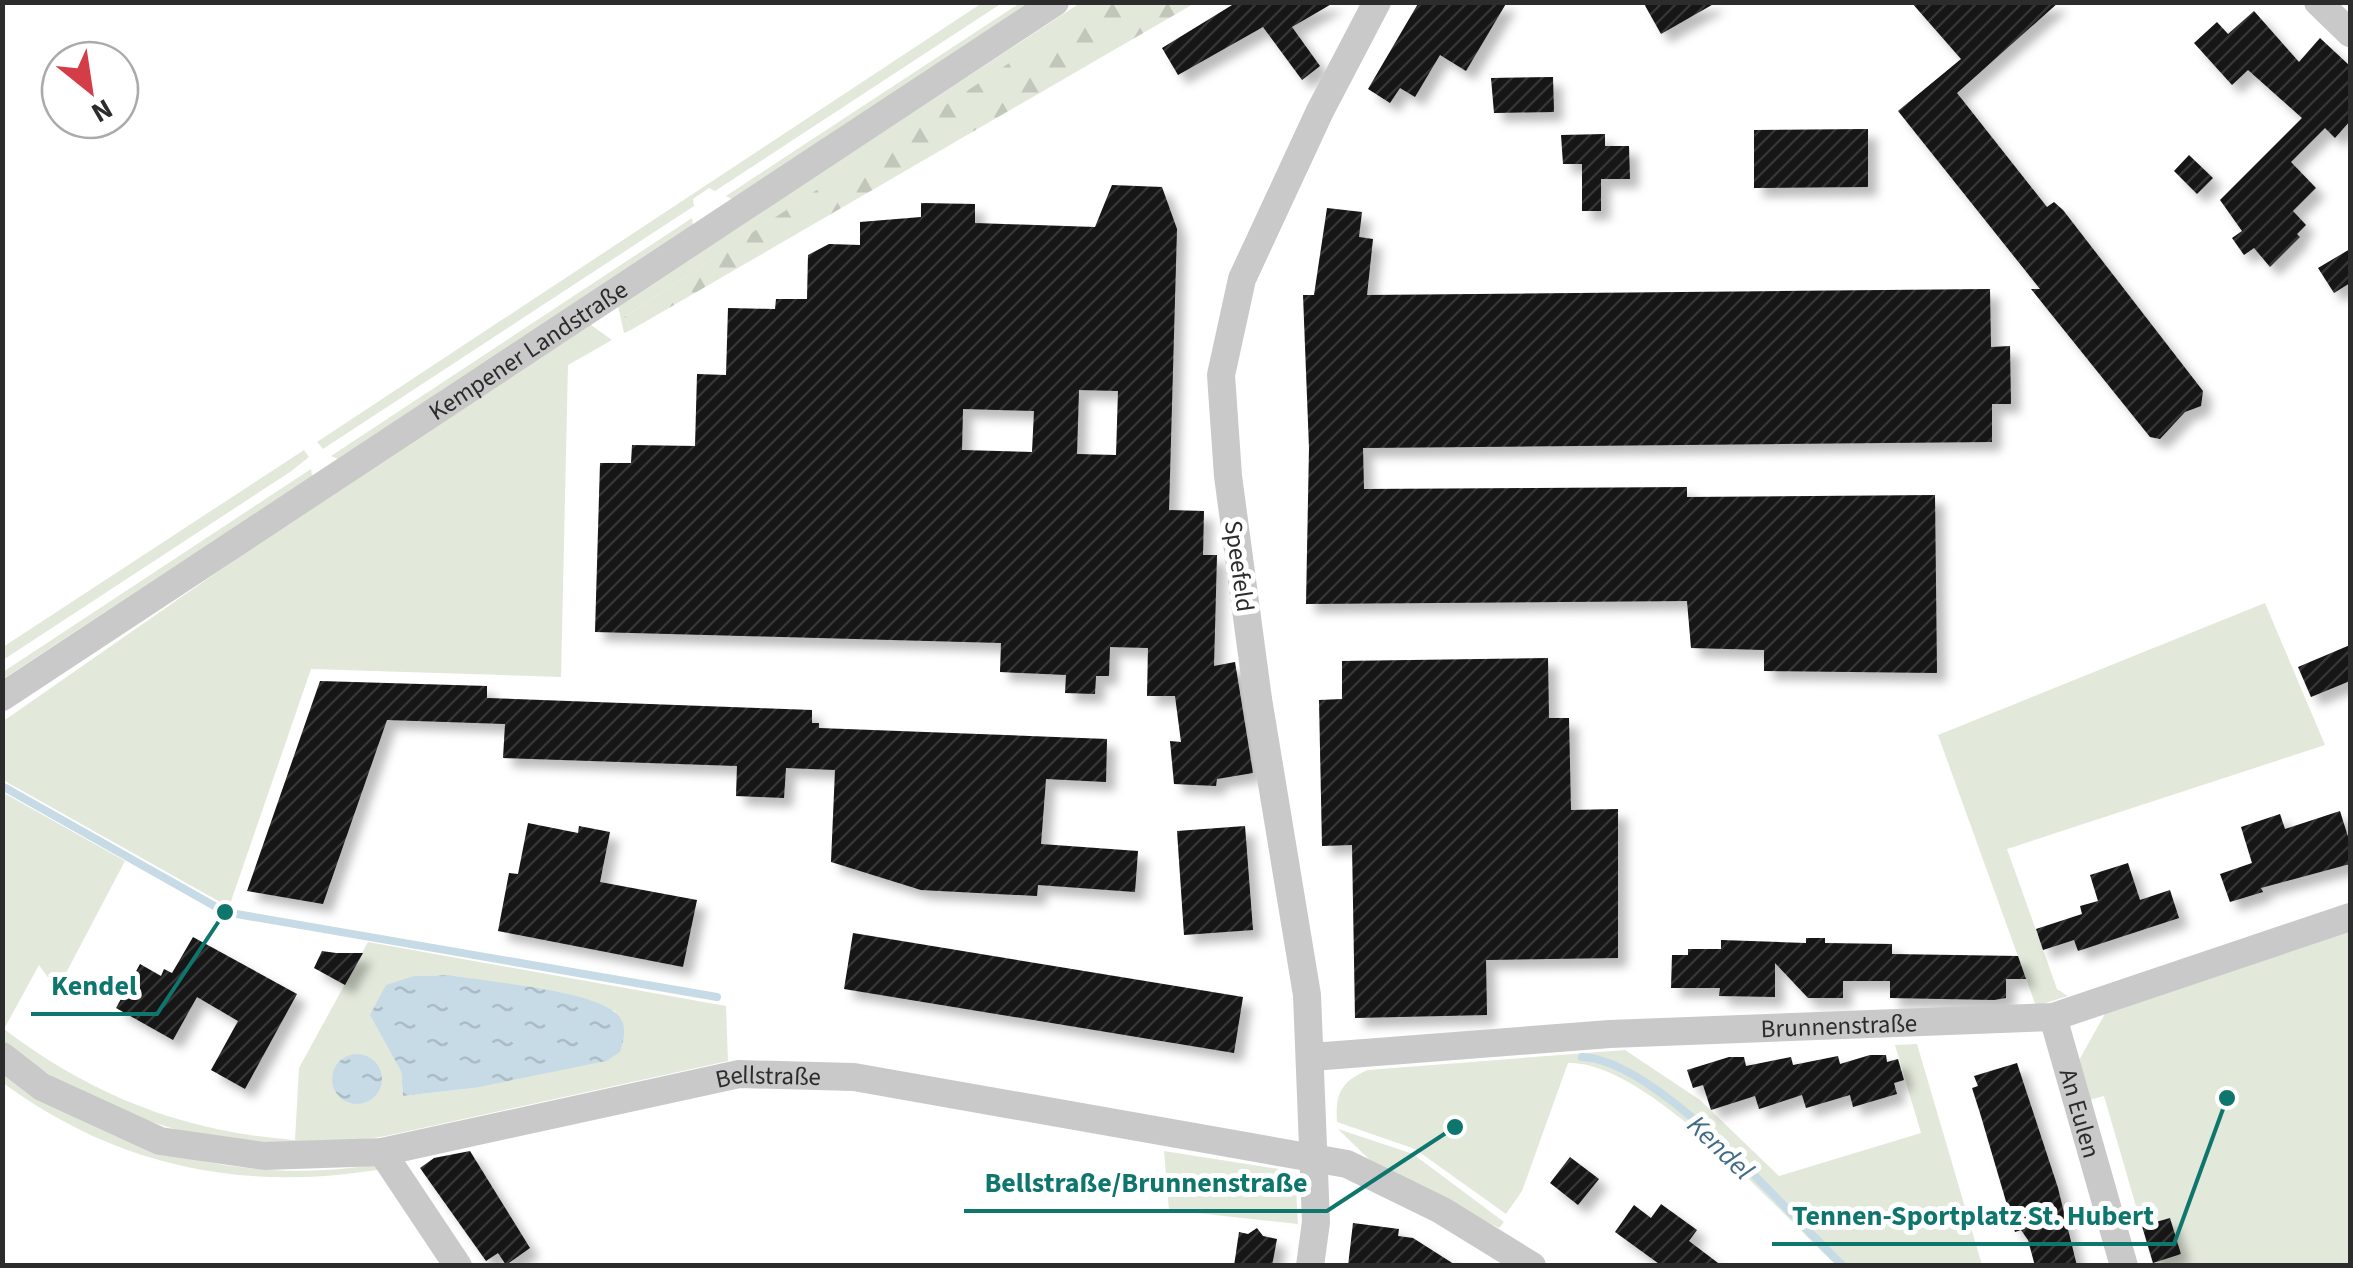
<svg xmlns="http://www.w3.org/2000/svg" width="2353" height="1268" font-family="'Source Sans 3',sans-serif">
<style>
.green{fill:#e2e8da;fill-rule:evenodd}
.forest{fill:url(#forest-firs)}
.water{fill:url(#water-ripples)}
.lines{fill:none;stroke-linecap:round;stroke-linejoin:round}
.stream{stroke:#c7dbe7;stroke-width:8}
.building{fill:url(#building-hatch);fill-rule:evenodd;filter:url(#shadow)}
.minor{stroke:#c9c9c9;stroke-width:28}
.labels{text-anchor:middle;stroke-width:10;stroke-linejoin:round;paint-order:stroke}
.street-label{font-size:25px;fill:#2c2c2c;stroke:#fff}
.water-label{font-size:28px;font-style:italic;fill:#426b85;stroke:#fff}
.leader{fill:none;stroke:#0f766e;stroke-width:4}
.callout-dot{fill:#0f766e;stroke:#fff;stroke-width:4}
.callout-label{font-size:28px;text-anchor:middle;font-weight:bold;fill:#0f766e;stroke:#fff;stroke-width:10;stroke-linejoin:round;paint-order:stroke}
</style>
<defs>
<pattern id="forest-firs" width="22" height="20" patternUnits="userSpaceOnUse" patternTransform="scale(2.5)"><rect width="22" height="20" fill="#e2e8da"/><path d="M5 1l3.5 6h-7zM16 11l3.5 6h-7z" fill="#c2c7bb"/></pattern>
<pattern id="water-ripples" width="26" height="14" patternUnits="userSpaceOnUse" patternTransform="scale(2.5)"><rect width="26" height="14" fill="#c7dbe7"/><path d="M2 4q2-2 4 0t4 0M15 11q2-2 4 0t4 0" fill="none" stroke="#abbcc6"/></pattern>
<pattern id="building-hatch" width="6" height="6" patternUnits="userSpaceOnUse" patternTransform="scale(2.5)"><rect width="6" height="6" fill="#131313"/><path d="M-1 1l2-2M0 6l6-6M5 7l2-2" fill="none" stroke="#363636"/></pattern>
<filter id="shadow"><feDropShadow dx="9" dy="9" stdDeviation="5" flood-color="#0004"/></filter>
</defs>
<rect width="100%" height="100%" fill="#fff"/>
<path class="green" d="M982,3h20l-287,188 -6,-3 -16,11 1,7 -371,243 -6,-7z
M1020,3h10l-298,196 -6,-3z
M1080,3h22l-478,314 7,13 -7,3 -6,-27z
M692,218l1,7 -355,234 -7,-3z
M591,325l21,15 -44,25 -7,312 -250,-8 -82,238 -226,-127 -1,-58 287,-200z
M304,450l5,7 -19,15 -287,188v-13z
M311,469l1,7 -309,203v-7z
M2265,603l60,142 -318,104 50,140 11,7 -32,10 -98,-271z
M2,792l123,69 -68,129 -18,-25 -35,64c88,67 181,103 291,111l4,-72 69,-126 358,64 2,55 -342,75 -91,13 -95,-12 -77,-24 -54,-25 -66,-45zM450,975l143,26 23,11 -142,76 -71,8 -2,-25 13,-95z
M2350,931v334h-197l-49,-169 -15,4 -11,-38 28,-50z
M1917,1044l65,221h-146c-58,-54 -190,-205 -268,-202l-46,128 -16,23 -91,-65 -78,-27c-2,-28 4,-41 31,-52l257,-20 75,50 79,76 142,-43 -26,-88z
M3,1071c114,81 243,117 381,92l4,5c-141,25 -269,0 -385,-85z
M1338,1129l75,25 91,68 -5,6 -125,-64z
M1164,1151l115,18 17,21 2,34 -129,-14z"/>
<path class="forest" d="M1102,2l93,1 -564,327 -7,-13z"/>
<path class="water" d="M450,975c36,7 146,15 168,40 10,11 6,24 2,37l-14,9 -132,27 -71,8 -2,-25 -31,-56 16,-30 28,-9z
M332 1079a25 25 0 1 1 50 0a25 25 0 1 1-50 0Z"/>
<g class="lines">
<path class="stream" d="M2,786l223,126 492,85
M1582,1057c76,3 204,154 261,209"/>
</g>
<path class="building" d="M1237,2h98l-43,25 28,39 -18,14 -39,-53 -85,48 -16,-27z
M1419,2h88l-41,69 -26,-16 -25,42 -15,-9 -10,15 -22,-14z
M1643,2h74l-56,32z
M1911,2h148l-102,91 90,114 7,-5 9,8 140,181 -2,15 -16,6 -25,27 -10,-2 -119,-148h9l-142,-178 63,-52z
M2254,11l45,51 21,-24 30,28v55l-15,17 -10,-10 -34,34 25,26 -23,23 13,14 -9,9 3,3 -30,30 -16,-19 -10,7 -12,-17 10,-7 -22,-31 82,-82 -54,-48 -16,15 -38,-42 23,-21 11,12z
M1553,77l1,35 -60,1 -3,-35z
M1868,129v58l-114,1v-58z
M1605,134v12h24l1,33h-29v32h-19v-47h-19l-2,-29z
M2189,155l24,23 -16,16 -23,-23z
M1112,185l50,2 15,42 -8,281 35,1 -1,44h14l-3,111 21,-4 18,111 -36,6 -1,7 -42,-2 -4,-43 11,1 -6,-46h-28l1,-48 -38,-1 -1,29h-13l-1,18 -30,-1 1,-18 -66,-3 1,-29 -406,-11 5,-169h31l1,-18 63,1 2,-72 29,1 2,-67 47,1 1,-10h31l1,-44 21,-11 31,1v-23l61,-5v-14l54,1v19l120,4zM1079,390l39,1 -2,64 -39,-1zM963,409l71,2 -2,41 -70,-2z
M1327,208l35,4 -3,25 14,2 -6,56 623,-6 1,58 19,-1 1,58h-19v38l-629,6 1,41 323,-2v10l248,-2 2,178 -173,-2v-21l-73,-2 -4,-47 -381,3 3,-156 -6,-153h11z
M2350,249v34l-16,10 -16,-25z
M2350,645v36l-39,16 -13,-30z
M1548,658l1,60h20l2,92 47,-1v149l-132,2 1,55 -132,3 -3,-173 -30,1 -3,-146 23,-1v-38z
M320,681l167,5v12l325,12v13h7v5l288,11 -1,43 -60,-3 -5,65 97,7 -3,41 -97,-7 -1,11 -116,-6 -90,-28 4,-92 -49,-2 -2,30 -48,-2 1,-30 -234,-8 2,-34 -118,-4 -64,184 -76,-13z
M2340,811l10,32v21l-89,24 2,4 -33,10 -10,-28 32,-11 -11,-36 39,-13 5,15z
M528,823l50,10 1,-7 31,6 -10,50 97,18 -14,67 -185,-36 11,-58 9,1z
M1245,826l8,104 -69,5 -7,-104z
M2128,863l12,37 30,-10 9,28 -101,33 -4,-11 -31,10 -7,-21 46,-15 -2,-8 18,-5 -8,-26z
M853,933l390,64 -9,56 -390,-64z
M193,937l104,57 -52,95 -34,-19 27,-49 -41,-24 -24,43 -57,-32 24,-44 21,12 3,-7 8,4z
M1806,938h19v5l67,1v10l126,2 8,23h-20v19l-12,2 -104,-2v-17h-47v17h-35l-33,-35v34l-56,-1 1,-8h-49l1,-33h16v-6h33v-9l85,3z
M322,951l14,2h27l-18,32 -31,-17z
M1870,1055h16l1,7 11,-3 6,21 -10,3 3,11 -44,13 -3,-12 -44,13 -4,-13 -43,14 -4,-13 -44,14 -8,-25 -10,3 -6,-18 42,-13h15l2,9 45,-9 2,8 45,-9 2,8z
M2017,1063l41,125 19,78h-42l-7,-26 -7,-10 -6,2 -35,-119 -8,-25 6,-2 -4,-10z
M470,1151l60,97 -24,17 -8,-12 -12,8 -66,-93 14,-10z
M1570,1157l29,22 -21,26 -28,-22z
M1661,1204l36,26 -8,11 33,25h-60l-47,-34 19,-27 17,13z
M2170,1218l11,36 -28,9 -11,-37z
M1353,1223l46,6 -1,7 15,2 44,28h-109z
M1257,1228l6,8 14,3 -5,27h-38l5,-34 9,2z"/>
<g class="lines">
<g class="minor">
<path d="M2318,2l32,31"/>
<path id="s1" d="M2,697l1053,-695"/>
<path id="s2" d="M2053,1017l71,249"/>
<path id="s3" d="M2,1056l40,31 118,54 104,15 118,-4 357,-78 115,3 493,87 94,46 91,56"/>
<path id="s4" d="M1312,1057l298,-23 443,-17 297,-100"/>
<path d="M382,1152l76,114"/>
<path d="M1310,1266l6,-44 -9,-227 -49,-296 -30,-223 -7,-101 21,-96 78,-168 57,-109"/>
</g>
</g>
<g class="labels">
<g class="street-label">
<text dy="9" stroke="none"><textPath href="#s1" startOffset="630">Kempener Landstraße</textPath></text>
<text transform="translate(1240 566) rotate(82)" y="9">Speefeld</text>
<text dy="9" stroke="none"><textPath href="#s4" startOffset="528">Brunnenstraße</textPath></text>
<text dy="9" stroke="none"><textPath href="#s3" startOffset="798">Bellstraße</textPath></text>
<text dy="9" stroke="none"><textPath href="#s2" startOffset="100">An Eulen</textPath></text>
</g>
<g class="water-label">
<text transform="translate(1721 1147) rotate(44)" y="10">Kendel</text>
</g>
</g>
<path class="leader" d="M225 912L157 1014H31M1455 1127L1327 1211H964M2227 1098L2174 1244H1772"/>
<g class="callout-dot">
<circle cx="225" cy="912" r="10"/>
<circle cx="1455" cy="1127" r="10"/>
<circle cx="2227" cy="1098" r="10"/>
</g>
<g class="callout-label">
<text x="94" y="995">Kendel</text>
<text x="1146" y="1192">Bellstraße/Brunnenstraße</text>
<text x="1973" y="1225">Tennen-Sportplatz St. Hubert</text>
</g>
<rect width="2353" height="1268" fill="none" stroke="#2c2c2c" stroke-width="10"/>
<g transform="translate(90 90) rotate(150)"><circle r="48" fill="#ffffff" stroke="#ababab" stroke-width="2.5"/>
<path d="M0-8L18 38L0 25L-18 38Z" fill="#d43d48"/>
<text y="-15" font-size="28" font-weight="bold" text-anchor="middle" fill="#2c2c2c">N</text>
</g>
</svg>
